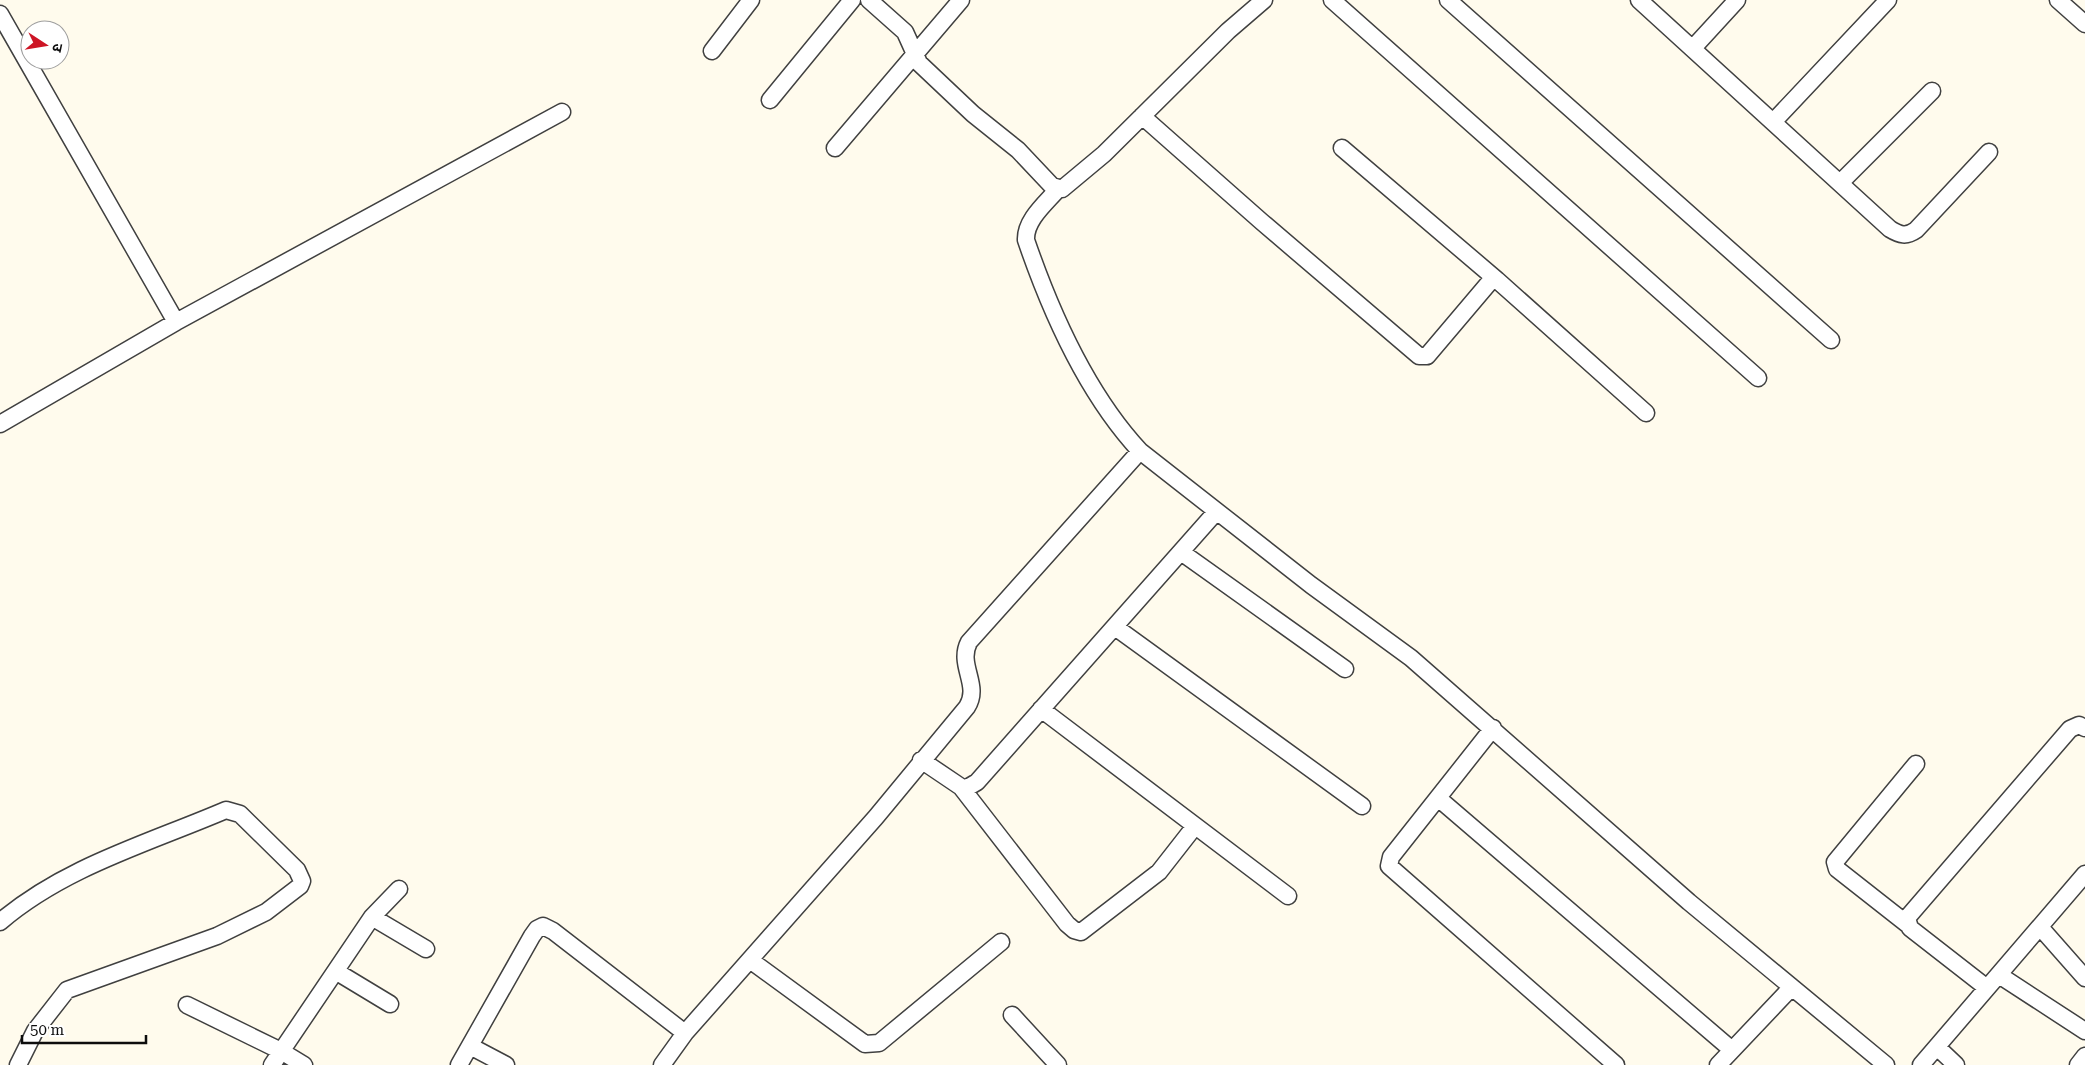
<svg xmlns="http://www.w3.org/2000/svg" width="2085" height="1065" font-family="'Roboto Serif','Noto Sans Devanagari',serif">
<style>
.lines{fill:none;stroke-linecap:round;stroke-linejoin:round}
.street-casing{stroke:#404040;stroke-width:19}
.street{stroke:#fff;stroke-width:16}
</style>
<rect width="100%" height="100%" fill="#fffbed"/>
<g class="lines">
<g class="street-casing">
<path id="street" d="M869,0l36,32 14,31 54,51 45,36 34,36 10,3 42,-35 124,-123 36,-31
M1332,0l426,378
M1448,0l383,340
M1639,0l251,229c10,6 16,8 26,1l73,-78
M2058,0l27,24
M0,14l176,308
M1693,48l44,-48
M712,51l39,-51
M770,100l82,-100
M1142,116l120,106 157,134h8l61,-72 5,-4h4l149,133
M1774,121l114,-121
M835,148l126,-148
M1342,148l155,132
M1840,183l92,-92
M1058,189c-12,14 -33,31 -32,51 25,73 61,154 114,211l171,134 100,73 278,244 197,163
M0,424l176,-102 386,-210
M1181,552l164,117
M1115,627l247,179
M1041,709l247,187
M1493,728l-102,129 -2,9 227,199
M921,760l40,27 6,1 10,-6 239,-270
M961,787l106,137 7,6 7,2 78,-60 36,-46
M1438,798l294,252
M372,917l54,32
M0,922c64,-55 149,-79 226,-112l14,4 57,56 5,11 -2,5 -34,26 -49,24 -150,54 -32,41 -17,34
M1907,924l-70,-55 -2,-7 81,-98
M2040,927l45,51
M750,960l115,84 14,-1 122,-101
M337,972l53,32
M1999,975l86,56
M1987,988l-77,-60 -3,-10 163,-189 9,-4 6,3
M187,1005l94,46 23,14
M1012,1015l46,50
M470,1046l36,19
M1937,1047l19,18
M272,1065l100,-148 27,-28
M459,1065l73,-129 5,-7 6,-3 10,5 132,102
M662,1065l23,-32 191,-216 91,-110c14,-22 -10,-42 2,-65l171,-191
M1718,1065l73,-77
M1921,1065l164,-191
M2078,1065l7,-9"/>
</g>
<use href="#street" class="street"/>
</g>
<g transform="translate(45 45) rotate(102)"><circle r="24" fill="#ffffff" stroke="#9e9e9e"/>
<path d="M0-4L9 19L0 12L-9 19Z" fill="#cd1525"/>
<text y="-8" font-size="14" font-weight="bold" text-anchor="middle" fill="#0d0d0d">उ</text>
</g>
<path d="M22 1035v8h124v-8" fill="none" stroke="#0d0d0d" stroke-width="2.5"/>
<text x="30" y="1035" font-size="15" fill="#0d0d0d" stroke="#ffffff" stroke-width="4" paint-order="stroke">50 m</text>
</svg>
